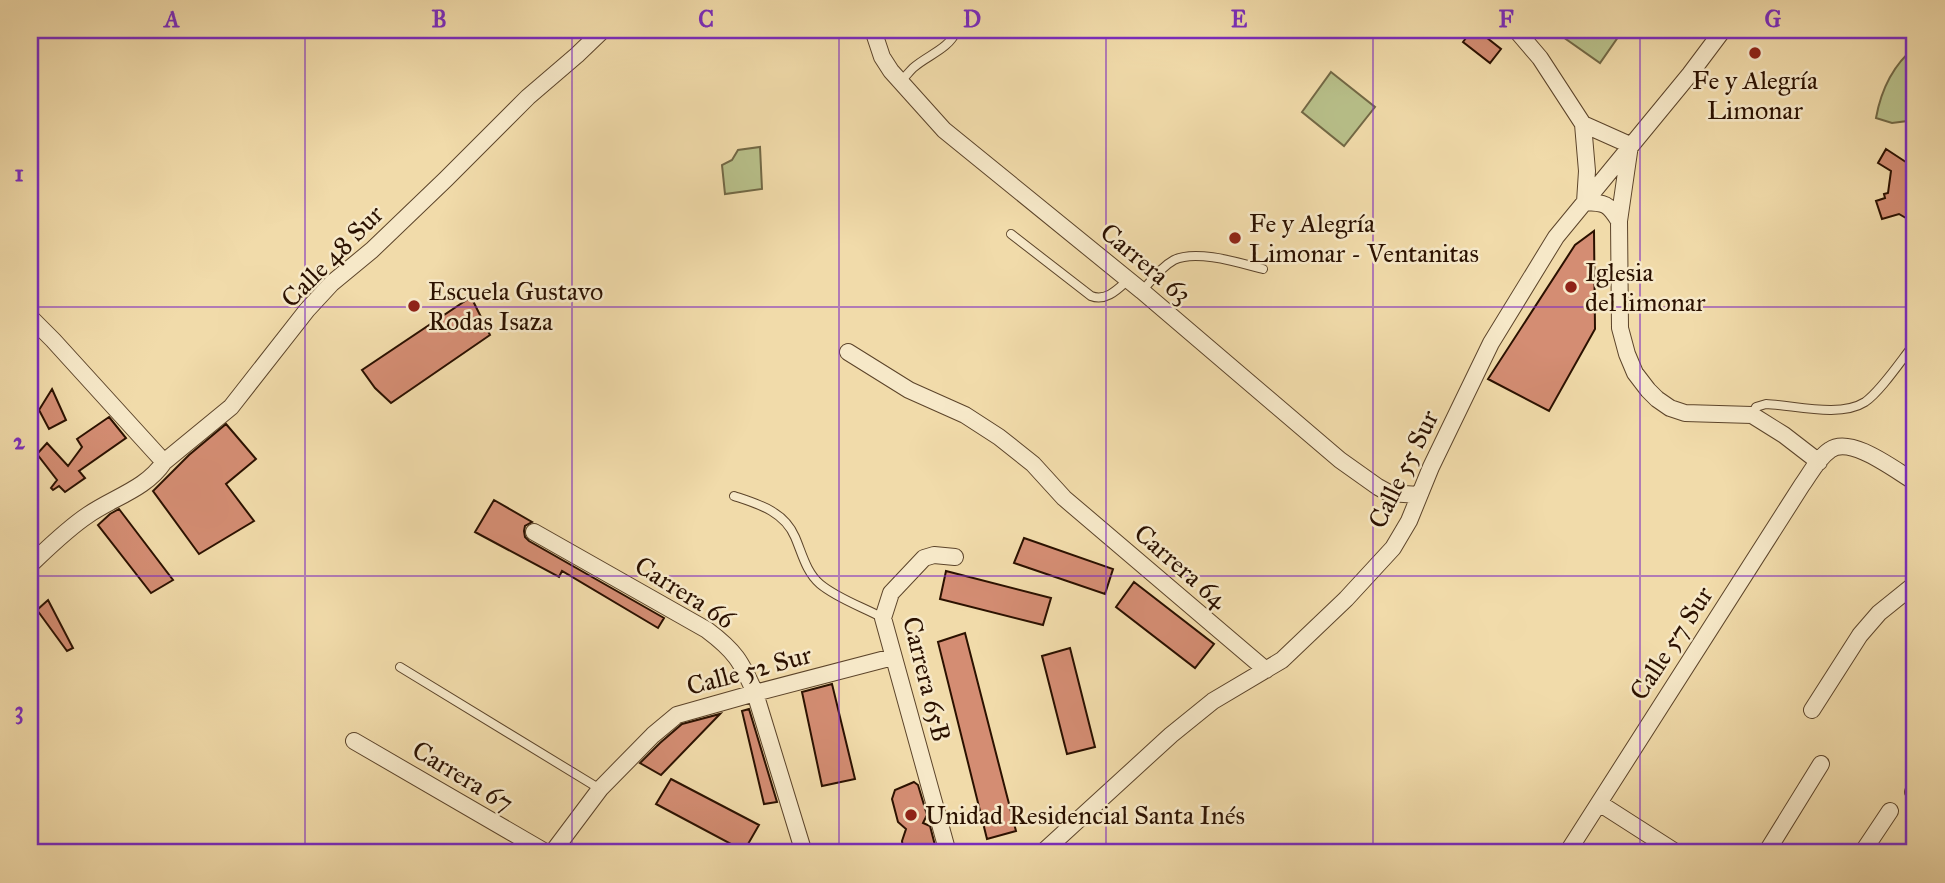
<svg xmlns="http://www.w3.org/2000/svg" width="1945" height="883" font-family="'IM FELL Great Primer',serif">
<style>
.green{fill:#b8c08a;stroke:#726845;stroke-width:2}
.building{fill:#d48d73;stroke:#2b1100;stroke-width:2}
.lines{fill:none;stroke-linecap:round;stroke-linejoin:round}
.service-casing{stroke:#5c442a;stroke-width:10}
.minor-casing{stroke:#5c442a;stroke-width:18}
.service{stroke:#f6e8c8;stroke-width:8}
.minor{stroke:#f6e8c8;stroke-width:16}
.grid{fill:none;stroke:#7b2cbf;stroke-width:2;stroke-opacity:0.55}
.poi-dot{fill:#8f2418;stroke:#f6e8c8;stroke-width:2.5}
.labels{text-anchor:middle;stroke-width:5;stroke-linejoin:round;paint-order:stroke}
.poi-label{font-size:26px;fill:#2b1100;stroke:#f6e8c8;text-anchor:start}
.street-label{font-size:26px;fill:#2b1100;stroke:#f6e8c8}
.neatline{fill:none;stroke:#7b2cbf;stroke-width:2.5}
.grid-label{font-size:23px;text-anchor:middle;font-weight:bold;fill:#7b2cbf}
</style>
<rect width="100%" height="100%" fill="#f1dbaa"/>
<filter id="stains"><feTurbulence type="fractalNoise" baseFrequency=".00286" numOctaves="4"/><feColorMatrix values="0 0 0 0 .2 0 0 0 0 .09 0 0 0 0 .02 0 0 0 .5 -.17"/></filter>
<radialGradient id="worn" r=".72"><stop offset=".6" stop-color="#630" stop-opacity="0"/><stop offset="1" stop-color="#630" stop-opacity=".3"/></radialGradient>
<path class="green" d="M1568,30h55l-23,33 -37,-26z
M1915,47v73l-23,3 -16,-5c5,-28 16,-52 39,-71z
M1331,72l44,35 -31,39 -42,-34z
M760,147l2,42 -37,5 -3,-29 10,-5 6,-10z"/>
<path class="building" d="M1472,30h5l24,19 -11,14 -27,-21z
M1886,149l29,19v46l-4,7 -12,-7 -17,5 -6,-18 9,-3 -1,-4 4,-1 3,-22 -13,-8z
M1594,231l1,98 -46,82 -61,-32 87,-134z
M471,297l19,38 -99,68 -16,-15 -13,-18z
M52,389l14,31 -17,9 -10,-19z
M109,417l17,21 -47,33 6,7 -20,14 -6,-6 -6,4 -2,-2 6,-8 -20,-26 10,-11 21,23 14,-19 -5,-8z
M226,424l30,35 -30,25 28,37 -55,33 -46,-63 36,-36z
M494,500l38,22 -7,4 -1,5 1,6 4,4 135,77 -6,10 -96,-57 -3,6 -84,-45z
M119,509l54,71 -22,13 -53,-68 12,-11z
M1024,538l89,31 -8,25 -91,-31z
M946,571l105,27 -8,27 -103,-26z
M1134,582l80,62 -19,24 -79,-61z
M48,600l25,48 -6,3 -30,-41z
M965,633l51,198 -29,8 -49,-197z
M1070,648l25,99 -28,7 -25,-98z
M832,684l23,95 -33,7 -20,-94z
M749,709l28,93 -13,2 -22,-93z
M720,714l-59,61 -21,-12 20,-20 22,-19z
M671,779l88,46 -15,26 -88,-47z
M914,782l4,3 9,30 -4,8 7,3 7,27h-26l-3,-6 -5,1 -1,-7 4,-12 -8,-7 -6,-23 3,-9z"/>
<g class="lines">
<g class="service-casing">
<path id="service" d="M1404,33l3,-3
M901,81c4,-4 8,-9 12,-13 16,-14 35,-18 44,-38
M1011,234l80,62c15,6 27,-7 37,-16
M1142,291c10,-11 19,-24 32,-31 22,-11 66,3 89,9
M1752,415l4,-8 10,-3c28,1 74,14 99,-2 16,-11 37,-43 50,-59
M734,496c24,8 50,15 61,41 7,16 11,35 25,47 18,15 43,23 63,34
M400,667l200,122"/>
</g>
<g class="minor-casing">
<path id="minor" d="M873,30l9,27 9,14 53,59 198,161 198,169 38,27 11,6 30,2
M1516,30l24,28 43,66 4,47 -2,31c20,1 23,1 34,19
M1583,124l47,21 -11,76 1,107 7,26 8,19 13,17 9,9 13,9 15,5 67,2 32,20 35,27
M30,317l23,23 111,122
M848,352l61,38 56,25 34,22 34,27 31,34 202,172
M534,532l173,98c28,21 34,31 48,63l49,160
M30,565c19,-18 37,-36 58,-50 26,-18 58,-26 76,-53l67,-55 76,-97 25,-27 40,-33 74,-71 82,-82 49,-42 26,-25
M1812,710l48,-75 19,-22 36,-29
M354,741l193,112
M1913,792l2,-4
M1599,803l78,50
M552,853l48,-64 53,-54 24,-20 78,-22 138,-36
M948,853l-65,-235 8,-25 33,-35 10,-3 21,2
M1042,853l129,-118 42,-34 69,-41 64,-61 47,-51 16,-27 22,-54 60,-124 65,-106 134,-163 33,-44
M1567,853l235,-368c8,-11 16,-27 28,-35 21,-15 66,21 85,32
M1766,853l55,-89
M1862,853l28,-42"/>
</g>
<use href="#service" class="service"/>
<use href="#minor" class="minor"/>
</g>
<path class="grid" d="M305,30v823M572,30v823M839,30v823M1106,30v823M1373,30v823M1640,30v823M30,307h1885M30,576h1885"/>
<g class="poi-dot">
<circle cx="1755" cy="53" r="7"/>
<circle cx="1235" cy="238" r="7"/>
<circle cx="1571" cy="287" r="7"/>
<circle cx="414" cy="306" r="7"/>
<circle cx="911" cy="815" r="7"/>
</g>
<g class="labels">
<g class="poi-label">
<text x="1755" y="89" text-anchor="middle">Fe y Alegría<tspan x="1755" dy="30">Limonar</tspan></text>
<text x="1249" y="232">Fe y Alegría<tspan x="1249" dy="30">Limonar - Ventanitas</tspan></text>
<text x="1585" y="281">Iglesia<tspan x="1585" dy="30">del limonar</tspan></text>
<text x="428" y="300">Escuela Gustavo<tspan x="428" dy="30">Rodas Isaza</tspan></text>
<text x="925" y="824">Unidad Residencial Santa Inés</text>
</g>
<g class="street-label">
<text transform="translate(332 256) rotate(-45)" y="9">Calle 48 Sur</text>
<text transform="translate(1146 263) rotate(40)" y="9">Carrera 63</text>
<text transform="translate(1403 469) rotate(-64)" y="9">Calle 55 Sur</text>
<text transform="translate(1181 566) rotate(41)" y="9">Carrera 64</text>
<text transform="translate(685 592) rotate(32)" y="9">Carrera 66</text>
<text transform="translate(1671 643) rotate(-57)" y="9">Calle 57 Sur</text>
<text transform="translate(749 670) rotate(-15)" y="9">Calle 52 Sur</text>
<text transform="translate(927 679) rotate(76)" y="9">Carrera 65B</text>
<text transform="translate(463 776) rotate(31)" y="9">Carrera 67</text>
</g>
</g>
<rect width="1945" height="883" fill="none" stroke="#f1dbaa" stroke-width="77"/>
<rect x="38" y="38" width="1868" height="806" class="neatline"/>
<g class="grid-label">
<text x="172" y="27">A</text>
<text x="439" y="27">B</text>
<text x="706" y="27">C</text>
<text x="972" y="27">D</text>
<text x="1239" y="27">E</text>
<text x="1506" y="27">F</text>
<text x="1773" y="27">G</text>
<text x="19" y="181">1</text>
<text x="19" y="449">2</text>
<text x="19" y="718">3</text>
</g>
<rect width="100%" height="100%" filter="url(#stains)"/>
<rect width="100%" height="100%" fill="url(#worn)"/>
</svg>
